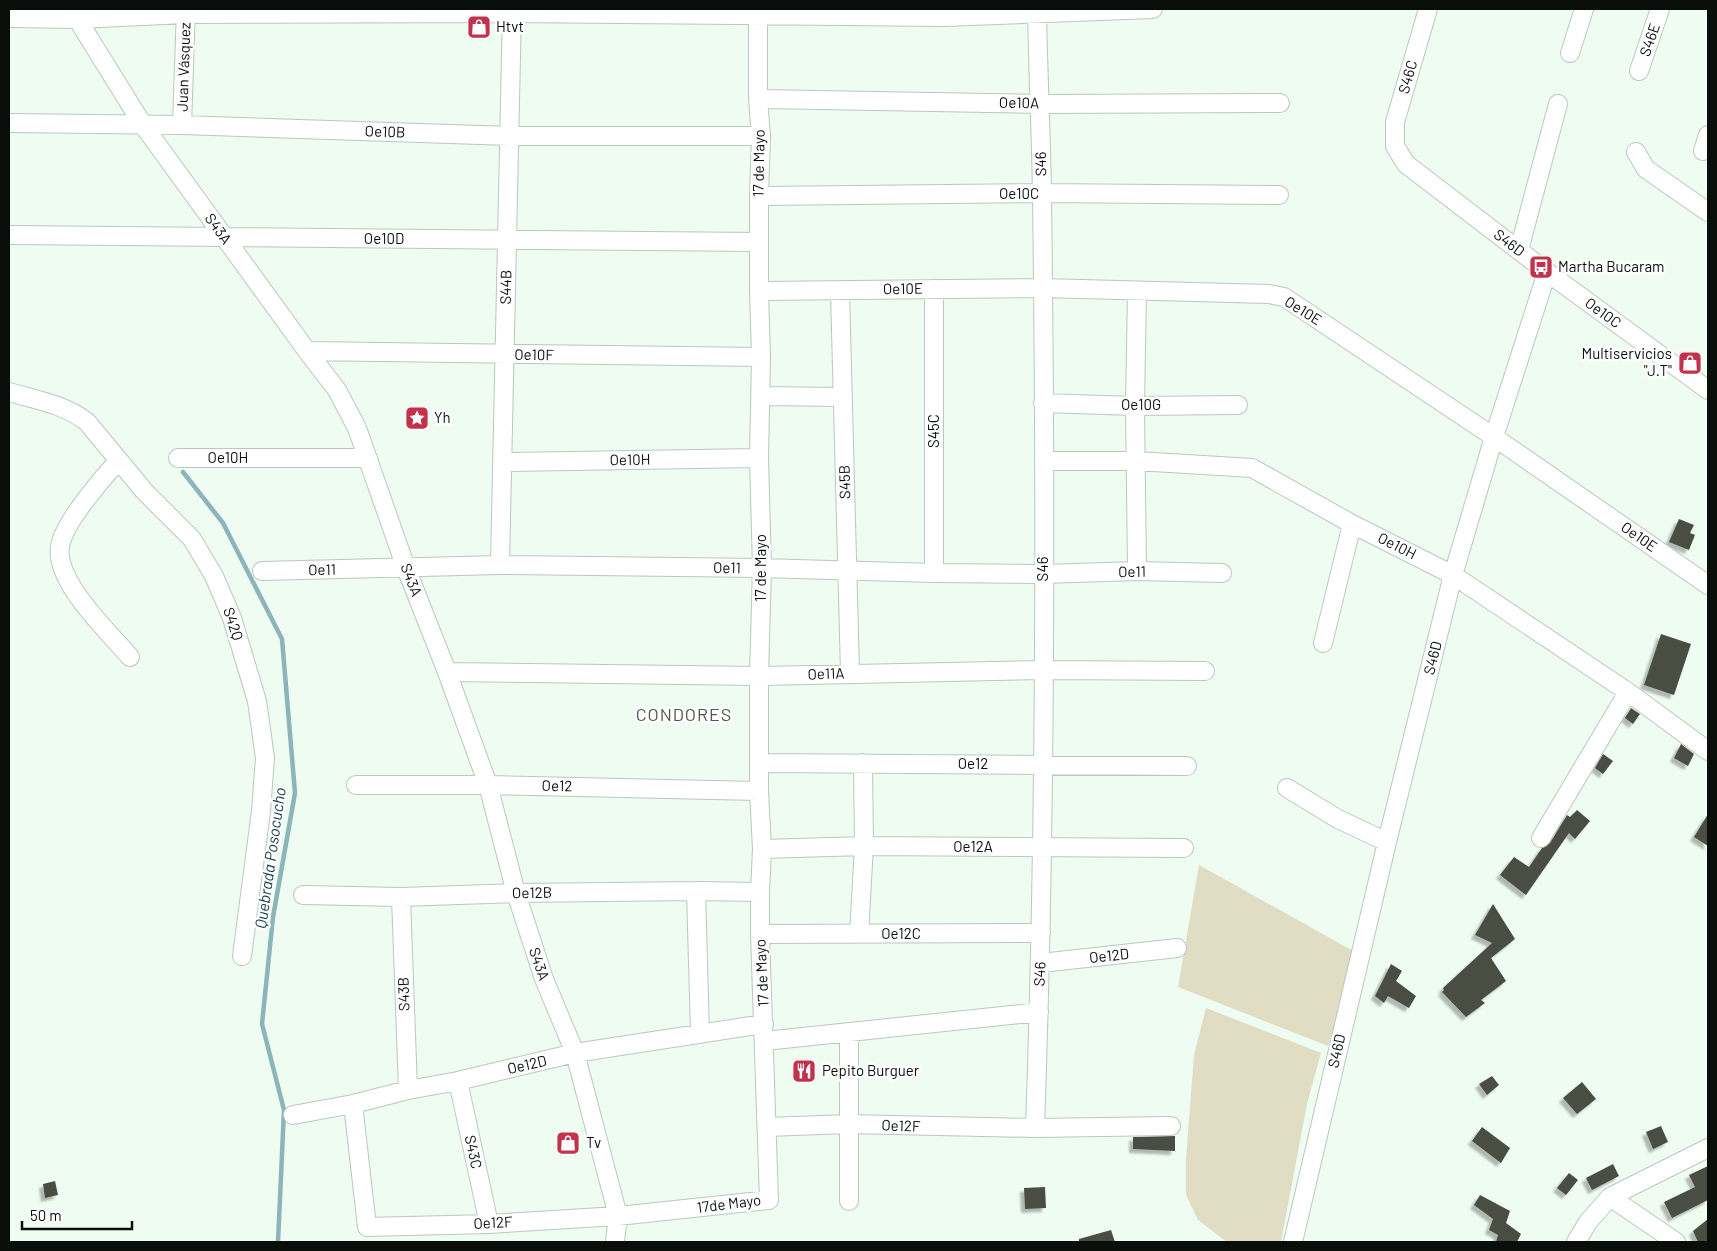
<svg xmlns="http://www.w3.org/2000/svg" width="1717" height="1251" font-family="Barlow,sans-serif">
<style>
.green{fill:#e1dcc4}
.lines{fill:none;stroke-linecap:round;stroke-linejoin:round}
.stream{stroke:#8bb4bb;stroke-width:4.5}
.building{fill:#494d42;filter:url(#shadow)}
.minor-casing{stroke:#bbc7be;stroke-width:20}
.minor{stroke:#fff;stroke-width:18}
.labels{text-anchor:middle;stroke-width:5;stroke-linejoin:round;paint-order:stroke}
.poi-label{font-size:15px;fill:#0a0e0b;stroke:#fff;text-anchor:start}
.street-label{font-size:15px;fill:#0a0e0b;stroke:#fff}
.water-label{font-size:16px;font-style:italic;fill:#173e44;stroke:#fff}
.quarter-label{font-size:18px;letter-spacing:1px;fill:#4d5850;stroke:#fff}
</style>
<defs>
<filter id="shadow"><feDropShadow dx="-4" dy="4" stdDeviation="1" flood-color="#0004"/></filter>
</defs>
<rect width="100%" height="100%" fill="#effcf2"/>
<path class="green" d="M1199,865l156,87 -27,94 -150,-59z
M1206,1008l115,45 -14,51 -26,138h-54l-29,-22 -12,-25v-36l8,-104z"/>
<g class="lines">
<path class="stream" d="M183,472l40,51 59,116 13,154 -22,124 -11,107 22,86 -6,132"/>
</g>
<path class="building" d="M1679,519l15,6 -4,8 5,2 -6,15 -20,-8z
M1661,634l30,10 -17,51 -30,-10z
M1631,708l9,6 -7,10 -8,-6z
M1681,744l13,10 -6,12 -14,-8z
M1603,754l10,7 -10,13 -8,-6z
M1577,810l13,11 -15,18 -6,-6 -43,62 -26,-20 14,-18 15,10 13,-19 8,-5 17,-28 3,2z
M1708,814v32l-14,-9z
M1493,904l22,35 -24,19 15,23 -25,19 4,3 -19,14 -24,-25 2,-2 -1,-2 49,-45 -17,-8z
M1391,964l11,7 -6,10 20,15 -7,12 -21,-12 -4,7 -9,-7z
M1492,1076l7,9 -12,10 -8,-11z
M1582,1082l14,17 -19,15 -14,-16z
M1661,1126l7,16 -15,7 -7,-17z
M1482,1127l28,21 -9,15 -29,-22z
M1175,1136v15l-42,-2v-12z
M1613,1164l6,12 -27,14 -6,-12z
M1708,1166v34l-36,18 -8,-16 31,-15 -6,-12z
M1569,1173l9,7 -12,15 -9,-7z
M55,1181l3,14 -13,3 -2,-14z
M1045,1187l1,21 -21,1 -1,-21z
M1480,1195l30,16 -4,12 15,11 -4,8h-21l2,-7 -9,-5 4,-11 -19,-14z
M1708,1219v23h-10l-5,-11z
M1111,1230l4,12h-36v-3z"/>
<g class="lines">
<g class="minor-casing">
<path id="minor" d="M71,9l72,116 164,226 30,39 20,38 49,140 41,104 41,113 28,108 28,86 31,74 43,163 -3,26
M1428,9l-33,113v24l11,18 141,108 161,118
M9,18l69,1 108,-5 326,-1 433,4 208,-8
M1570,53l14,-44
M1639,71l21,-62
M758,99l282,5 240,-1
M9,123l173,2 328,11h251
M182,125l4,-116
M1703,151l5,-16
M1636,152l10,17 62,43
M759,196l283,-3 237,2
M9,235l750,7
M1519,250l39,-146
M934,289v284
M759,291l284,-3 226,6 15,3 210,140 214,148
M840,291l10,382
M1137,291l-2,115 2,165
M307,351l454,6
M9,392c27,8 55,12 78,30l58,70 47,47 22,37 18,42 25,83 8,57 -4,53 -19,145
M761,396l82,1
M1043,403l92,3 103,-1
M178,458h190
M118,461c-17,19 -50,57 -57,81 -11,36 47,89 69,115
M1044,461h93l115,7 100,56 101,51 175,117 80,59
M502,462l257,-4
M500,565l12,-556
M262,571l238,-6 262,3 172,5 109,1 94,-3 85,2
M1323,643l29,-119
M447,672l312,4 284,-6 162,1
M760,763l427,3
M356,785h132l271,6
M1287,788l51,31 49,23
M1541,838l87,-146
M762,849l102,-3 320,2
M696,891l4,142
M303,895l98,2 115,-4 180,-2 64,1
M401,897l7,193
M760,934l281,-1
M859,934l5,-88 -1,-83
M1041,963l136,-15
M765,1041l274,-29
M458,1081l31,143
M353,1104l14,123 122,-3 129,-8 151,-16 -9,-266v-42l2,-43 -3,-58v-115l3,-108 -3,-110 2,-101 -2,-66v-95l2,-60 -3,-37v-90
M293,1115l60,-11 55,-14 50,-9 117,-28 189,-29
M767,1127l81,-3 187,4 136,-2
M1035,1128c11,-311 11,-622 7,-934 -1,-61 -4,-123 -5,-185
M1610,1197l66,45
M849,1201v-169
M1293,1242l94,-400 66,-267 41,-138 53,-165
M1576,1242l12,-20 22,-25 98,-49"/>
</g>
<use href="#minor" class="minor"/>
</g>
<defs>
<g id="shop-square" transform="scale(1.25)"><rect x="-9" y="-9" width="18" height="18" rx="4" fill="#c2324c" stroke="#fff"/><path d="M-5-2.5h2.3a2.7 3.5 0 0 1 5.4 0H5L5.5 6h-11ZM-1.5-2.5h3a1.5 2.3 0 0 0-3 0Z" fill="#fff"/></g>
<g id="bus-square" transform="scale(1.25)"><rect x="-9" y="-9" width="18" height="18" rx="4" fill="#c2324c" stroke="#fff"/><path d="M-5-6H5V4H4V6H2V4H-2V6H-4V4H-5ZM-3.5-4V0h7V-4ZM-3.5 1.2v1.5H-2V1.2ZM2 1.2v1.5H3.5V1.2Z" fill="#fff"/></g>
<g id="sight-square" transform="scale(1.25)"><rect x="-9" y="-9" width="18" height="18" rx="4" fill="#c2324c" stroke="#fff"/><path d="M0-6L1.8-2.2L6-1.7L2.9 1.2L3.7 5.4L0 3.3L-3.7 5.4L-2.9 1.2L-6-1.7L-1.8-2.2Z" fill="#fff"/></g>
<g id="restaurant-square" transform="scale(1.25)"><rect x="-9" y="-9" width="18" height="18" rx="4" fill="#c2324c" stroke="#fff"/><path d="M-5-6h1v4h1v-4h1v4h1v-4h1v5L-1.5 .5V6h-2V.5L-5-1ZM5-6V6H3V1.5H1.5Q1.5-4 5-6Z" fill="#fff"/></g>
</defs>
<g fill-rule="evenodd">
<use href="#shop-square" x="479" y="27"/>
<use href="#bus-square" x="1541" y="267"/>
<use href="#shop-square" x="1690" y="363"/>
<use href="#sight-square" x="417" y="418"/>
<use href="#restaurant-square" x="804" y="1071"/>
<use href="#shop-square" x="568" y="1143"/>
</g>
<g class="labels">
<g class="poi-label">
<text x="496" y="32">Htvt</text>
<text x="1558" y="272">Martha Bucaram</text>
<text x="1672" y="359" text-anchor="end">Multiservicios<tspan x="1672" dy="17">"J.T"</tspan></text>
<text x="434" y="423">Yh</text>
<text x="822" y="1076">Pepito Burguer</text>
<text x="586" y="1148">Tv</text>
</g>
<g class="street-label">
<text transform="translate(1650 40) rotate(-71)" y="5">S46E</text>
<text transform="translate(184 67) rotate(-88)" y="5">Juan Vásquez</text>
<text transform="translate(1408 77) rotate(-74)" y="5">S46C</text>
<text transform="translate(1019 103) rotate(1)" y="5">Oe10A</text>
<text transform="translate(385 132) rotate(2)" y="5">Oe10B</text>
<text transform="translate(759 163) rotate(-89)" y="5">17 de Mayo</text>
<text transform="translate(1041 164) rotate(-91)" y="5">S46</text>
<text x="1019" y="199">Oe10C</text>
<text transform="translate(218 229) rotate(54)" y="5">S43A</text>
<text x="384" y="244">Oe10D</text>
<text transform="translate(1509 243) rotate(37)" y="5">S46D</text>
<text transform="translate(506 287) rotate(-89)" y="5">S44B</text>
<text transform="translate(903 289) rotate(-1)" y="5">Oe10E</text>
<text transform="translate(1303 311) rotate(32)" y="5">Oe10E</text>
<text transform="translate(1603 313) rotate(36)" y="5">Oe10C</text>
<text transform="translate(534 355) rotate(1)" y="5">Oe10F</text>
<text x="1141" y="410">Oe10G</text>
<text transform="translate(934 431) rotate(-90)" y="5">S45C</text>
<text x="228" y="463">Oe10H</text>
<text transform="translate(630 460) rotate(-1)" y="5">Oe10H</text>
<text transform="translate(845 482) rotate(-91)" y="5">S45B</text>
<text transform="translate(1639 537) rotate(35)" y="5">Oe10E</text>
<text transform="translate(1397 546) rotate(27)" y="5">Oe10H</text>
<text transform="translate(727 568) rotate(1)" y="5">Oe11</text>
<text transform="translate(761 568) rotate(-90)" y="5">17 de Mayo</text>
<text transform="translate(1043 569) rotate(-90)" y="5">S46</text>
<text transform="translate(322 570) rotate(-1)" y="5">Oe11</text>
<text transform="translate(1132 572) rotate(-1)" y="5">Oe11</text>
<text transform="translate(411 580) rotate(69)" y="5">S43A</text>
<text transform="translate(233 624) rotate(72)" y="5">S42Q</text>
<text transform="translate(1433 658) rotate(-76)" y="5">S46D</text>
<text transform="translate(826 674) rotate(-2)" y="5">Oe11A</text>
<text x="973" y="769">Oe12</text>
<text transform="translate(557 786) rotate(1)" y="5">Oe12</text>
<text x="973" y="852">Oe12A</text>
<text transform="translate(532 893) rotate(-1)" y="5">Oe12B</text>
<text x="901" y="939">Oe12C</text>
<text transform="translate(1109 956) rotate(-6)" y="5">Oe12D</text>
<text transform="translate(539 964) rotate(71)" y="5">S43A</text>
<text transform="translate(762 973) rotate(-93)" y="5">17 de Mayo</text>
<text transform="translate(1040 974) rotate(-88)" y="5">S46</text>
<text transform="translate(404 994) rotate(-92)" y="5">S43B</text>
<text transform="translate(1337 1051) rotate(-77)" y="5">S46D</text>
<text transform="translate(527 1065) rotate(-13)" y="5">Oe12D</text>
<text transform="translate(901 1126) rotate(2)" y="5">Oe12F</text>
<text transform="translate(473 1152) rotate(78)" y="5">S43C</text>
<text transform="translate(729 1204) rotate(-7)" y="5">17de Mayo</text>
<text transform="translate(493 1223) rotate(-3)" y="5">Oe12F</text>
</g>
<g class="water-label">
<text transform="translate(270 858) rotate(-82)" y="6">Quebrada Posocucho</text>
</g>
<g class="quarter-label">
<text x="684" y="721">CONDORES</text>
</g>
</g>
<rect width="1717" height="1251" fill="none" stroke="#0a0e0b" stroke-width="20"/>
<path d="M22 1221v8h110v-8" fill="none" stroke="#0a0e0b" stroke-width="2.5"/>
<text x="30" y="1221" font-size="15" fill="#0a0e0b" stroke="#ffffff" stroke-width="4" paint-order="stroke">50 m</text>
</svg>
